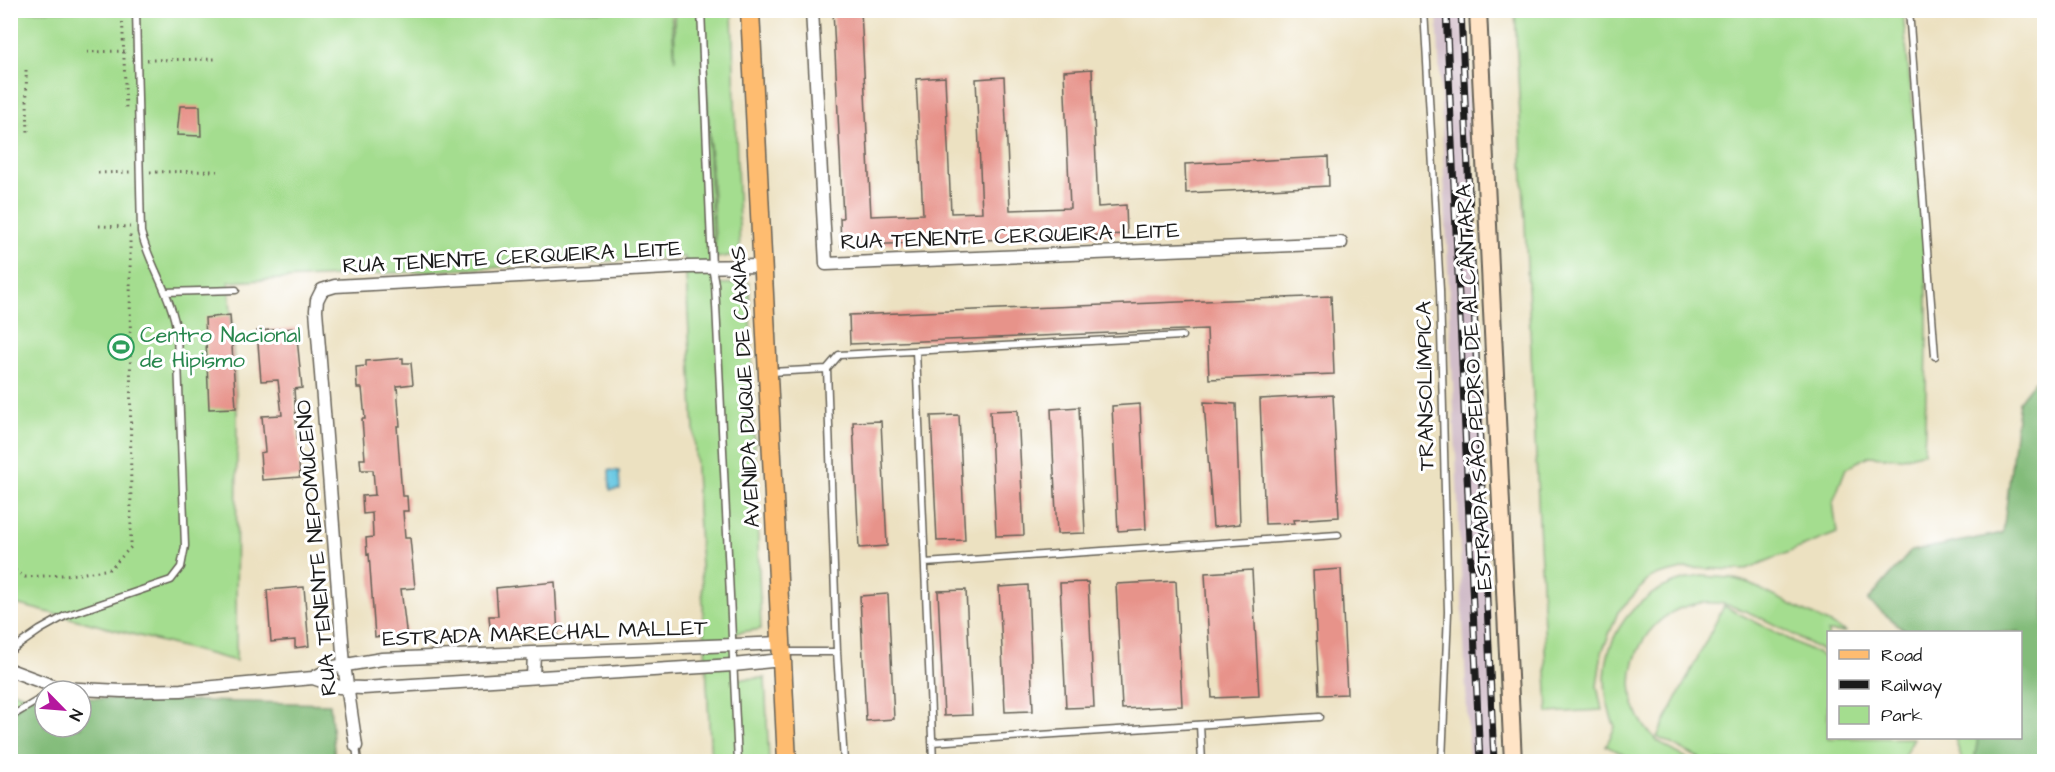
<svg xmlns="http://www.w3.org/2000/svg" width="2055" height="772" font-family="'Architects Daughter',sans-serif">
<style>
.industrial{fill:#d1bdc9}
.green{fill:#a4dd8f;stroke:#607c56;stroke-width:1.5}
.forest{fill:#83bc7a;stroke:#506c4b;stroke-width:1.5}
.water{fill:#64c6e2;stroke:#40717f;stroke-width:1.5}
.building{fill:#e7938a}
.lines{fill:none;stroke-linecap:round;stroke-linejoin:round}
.lane-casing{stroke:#656156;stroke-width:9}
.street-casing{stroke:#656156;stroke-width:15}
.secondary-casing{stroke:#656156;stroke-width:20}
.primary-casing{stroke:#656156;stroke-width:21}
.path{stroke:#656156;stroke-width:3;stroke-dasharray:1.5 4.5;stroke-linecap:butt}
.lane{stroke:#fff;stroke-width:6}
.street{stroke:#fff;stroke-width:12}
.secondary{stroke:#ffe4c6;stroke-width:16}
.primary{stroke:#febc70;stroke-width:18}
.rail-casing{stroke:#1c1c1c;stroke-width:7}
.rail{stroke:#fff;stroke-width:4.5;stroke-dasharray:14;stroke-linecap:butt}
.labels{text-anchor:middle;stroke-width:6;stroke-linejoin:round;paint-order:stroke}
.street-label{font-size:22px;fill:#1c1c1c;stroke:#fff}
.leisure-label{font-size:22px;fill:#27864d;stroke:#fff;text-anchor:start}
</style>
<rect width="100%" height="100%" fill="#fff"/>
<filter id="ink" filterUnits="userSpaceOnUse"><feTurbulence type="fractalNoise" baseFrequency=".0167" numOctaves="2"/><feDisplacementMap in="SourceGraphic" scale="12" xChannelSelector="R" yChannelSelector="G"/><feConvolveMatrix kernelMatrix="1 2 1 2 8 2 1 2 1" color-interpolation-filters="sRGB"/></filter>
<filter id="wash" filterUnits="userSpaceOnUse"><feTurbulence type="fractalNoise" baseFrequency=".008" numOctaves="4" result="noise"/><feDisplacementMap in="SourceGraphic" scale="24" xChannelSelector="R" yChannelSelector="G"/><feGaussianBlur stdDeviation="1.35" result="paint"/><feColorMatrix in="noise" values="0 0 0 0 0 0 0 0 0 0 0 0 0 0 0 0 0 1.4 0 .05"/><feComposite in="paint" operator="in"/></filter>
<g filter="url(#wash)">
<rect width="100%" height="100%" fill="#ece1c1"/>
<path class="industrial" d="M1437,11h29l30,750h-27z"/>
<path class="green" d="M10,11h661l4,49 -1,-49h28l13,273 34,-1 12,346 -26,4 2,46 28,-1 4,83h-58l-26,-504 -456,25 8,130 -1,249 -220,-57 -5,-4z
M703,11h29l8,243 -24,4z
M1515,11h388c5,68 16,136 21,204 5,79 3,158 0,237l-21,6 -35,-2 -22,12 -13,34 4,31 -93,37 -58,-2 -35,9 -33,35 -16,40 -5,34 5,24 -54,3z
M1702,576l29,2 15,4 100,50h-18v22c-28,-15 -81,-48 -112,-51 -66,-6 -108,71 -71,124 12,17 30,25 48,34h-56l-31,-15 9,-19c-30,-71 11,-141 87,-151z
M1724,606l104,53v79h86l-13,23h-196l-48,-24z
M11,690l15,6 -15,19z
M1955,738h28l5,23h-26z"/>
<path class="forest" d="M2044,369v392h-70l4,-23h42v-106h-113l-39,-31 43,-50 92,-18 16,-132z
M26,696l19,1v30h36v-29l249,6 5,57 -324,1v-47z"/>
<path class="water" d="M609,470l10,1 1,18 -10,1z"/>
<g id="blocks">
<path class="building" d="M833,10h28l10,206 52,-2 -7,-135 29,-2 6,136 31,-1 -6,-133 28,-2 6,133 60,-2 -6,-137 28,-2 6,138 28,-2 1,29 -286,12 -1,-28h3z
M180,106h20l1,30 -24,-1z
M1328,157l1,29 -143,7 -1,-29z
M1331,296l3,78 -125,5 -2,-50 -357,15 -1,-29z
M230,315l6,93 -27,1 -4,-91z
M296,328l6,60 -8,1 6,88 -38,3 -2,-27 5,-1 -3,-36 20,-1 -4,-35 -17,1 -4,-50z
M403,358v5h8l2,21 -16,2 3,40h-3l5,70h5l1,15h-5l2,27h5l5,50 -14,1 6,49 -22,2v-4l-10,1 -6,-83 -2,1 -1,-17 7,-1 -1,-24 -9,1 -1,-18 13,-1 -2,-25h-12l-1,-11h5l-3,-40h3l-3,-31h-5l-1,-21 10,-1v-5z
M1333,395l6,122 -46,3 1,3 -29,1 -5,-125z
M1204,402l32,2 4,120 -27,3z
M1140,404l6,125 -28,2 -6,-125z
M1079,407l6,126 -28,1 -6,-125z
M1018,410l6,125 -28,1 -6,-125z
M959,415l6,125 -28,1 -6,-125z
M881,421l6,125 -28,2 -6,-126z
M1341,569l6,125 -28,1 -6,-124z
M1252,570l7,126 -47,2 -7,-125z
M1176,581l6,125 -60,3 -6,-125z
M555,582l3,52 -67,5 -2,-23h9l-2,-28z
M1088,582l6,125 -28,1 -6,-125z
M1028,585l5,126 -28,1 -6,-125z
M304,587l5,59 -14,2v-8l-24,2 -4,-52z
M966,590l6,125 -28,1 -6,-125z
M888,594l6,125 -28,2 -6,-125z"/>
</g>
</g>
<g filter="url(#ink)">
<use href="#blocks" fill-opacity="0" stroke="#656156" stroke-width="1.5"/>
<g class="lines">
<g class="lane-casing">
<path id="lane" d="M701,10l11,257 3,17 23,478
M1424,10l16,280 8,322 -6,150
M1909,10l26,346
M165,292l71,-2
M916,351l17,411
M827,369l12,-14 343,-19
M771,372l56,-3 10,283 7,110
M925,563l413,-28
M10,651l30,-21 25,-14 106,-36 10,-13 4,-21 -8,-212c-4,-37 -27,-67 -36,-102l-5,-222
M784,652h53
M10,717l35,-21
M1200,725l2,37
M932,742l387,-25
M356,746l2,16"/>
</g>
<g class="street-casing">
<path id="street" d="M812,10l14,254 515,-21
M10,670l48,18 64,3 59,-1 132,-12 21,-11 48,-8 400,-16
M533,676l1,-23
M313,678l26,9 24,1 370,-23 49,-5
M356,746l-12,-81 -28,-355 1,-10 5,-10 13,-4 351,-19 76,-1"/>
</g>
<g class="secondary-casing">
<path id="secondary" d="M1478,10l35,752"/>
</g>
<g class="primary-casing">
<path id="primary" d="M750,10l37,752"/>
</g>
<path class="path" d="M122,10l4,99
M87,52l38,-1
M147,60l71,-1
M26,70l2,64
M150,172l67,-1
M98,173l33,-1
M99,226l31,1
M10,567l15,10 54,-3 31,-5 21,-22 -1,-312"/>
<use href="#lane" class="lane"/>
<use href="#street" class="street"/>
<use href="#secondary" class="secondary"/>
<use href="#primary" class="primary"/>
<g class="rail-casing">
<path id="rail" d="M1446,10l34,752
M1461,10l33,752"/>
</g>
<use href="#rail" class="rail"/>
</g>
</g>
<defs>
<g id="stadium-ring" transform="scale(1.35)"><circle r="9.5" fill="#fff" stroke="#2e9e5b" stroke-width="1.5"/><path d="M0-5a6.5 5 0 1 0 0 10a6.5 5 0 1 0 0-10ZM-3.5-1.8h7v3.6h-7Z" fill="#2e9e5b"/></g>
</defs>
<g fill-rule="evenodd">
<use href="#stadium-ring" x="121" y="347"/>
</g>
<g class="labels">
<g class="street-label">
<text transform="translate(1010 235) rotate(-2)" y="8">RUA TENENTE CERQUEIRA LEITE</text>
<text transform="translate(512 256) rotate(-3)" y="8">RUA TENENTE CERQUEIRA LEITE</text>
<text transform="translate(1424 386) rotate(-91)" y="8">TRANSOLÍMPICA</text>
<text transform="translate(744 387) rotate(-93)" y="8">AVENIDA DUQUE DE CAXIAS</text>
<text transform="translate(1473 387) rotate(-93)" y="8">ESTRADA SÃO PEDRO DE ALCÂNTARA</text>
<text transform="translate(315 548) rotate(-95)" y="8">RUA TENENTE NEPOMUCENO</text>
<text transform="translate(545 632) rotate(-2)" y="8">ESTRADA MARECHAL MALLET</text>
</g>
<g class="leisure-label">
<text x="140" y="342">Centro Nacional<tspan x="140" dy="25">de Hipismo</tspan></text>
</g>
</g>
<rect width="2055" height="772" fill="none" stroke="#fff" stroke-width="36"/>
<rect x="1827" y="631" width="195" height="108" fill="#ffffff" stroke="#a4a4a4" stroke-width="1.5"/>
<rect x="1839" y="650" width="30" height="9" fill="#febc70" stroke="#a4a4a4" stroke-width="1.5"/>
<text x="1881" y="661" font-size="18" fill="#1c1c1c">Road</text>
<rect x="1839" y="680" width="30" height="9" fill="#1c1c1c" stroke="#a4a4a4" stroke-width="1.5"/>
<text x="1881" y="691" font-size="18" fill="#1c1c1c">Railway</text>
<rect x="1839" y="706" width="30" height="18" fill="#a4dd8f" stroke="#a4a4a4" stroke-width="1.5"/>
<text x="1881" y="721" font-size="18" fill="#1c1c1c">Park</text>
<g transform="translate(63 709) rotate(115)"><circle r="28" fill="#ffffff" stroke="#a4a4a4" stroke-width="1.5"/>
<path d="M0-4.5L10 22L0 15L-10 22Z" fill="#b5179e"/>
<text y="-9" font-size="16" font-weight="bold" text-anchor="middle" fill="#1c1c1c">N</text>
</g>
</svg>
